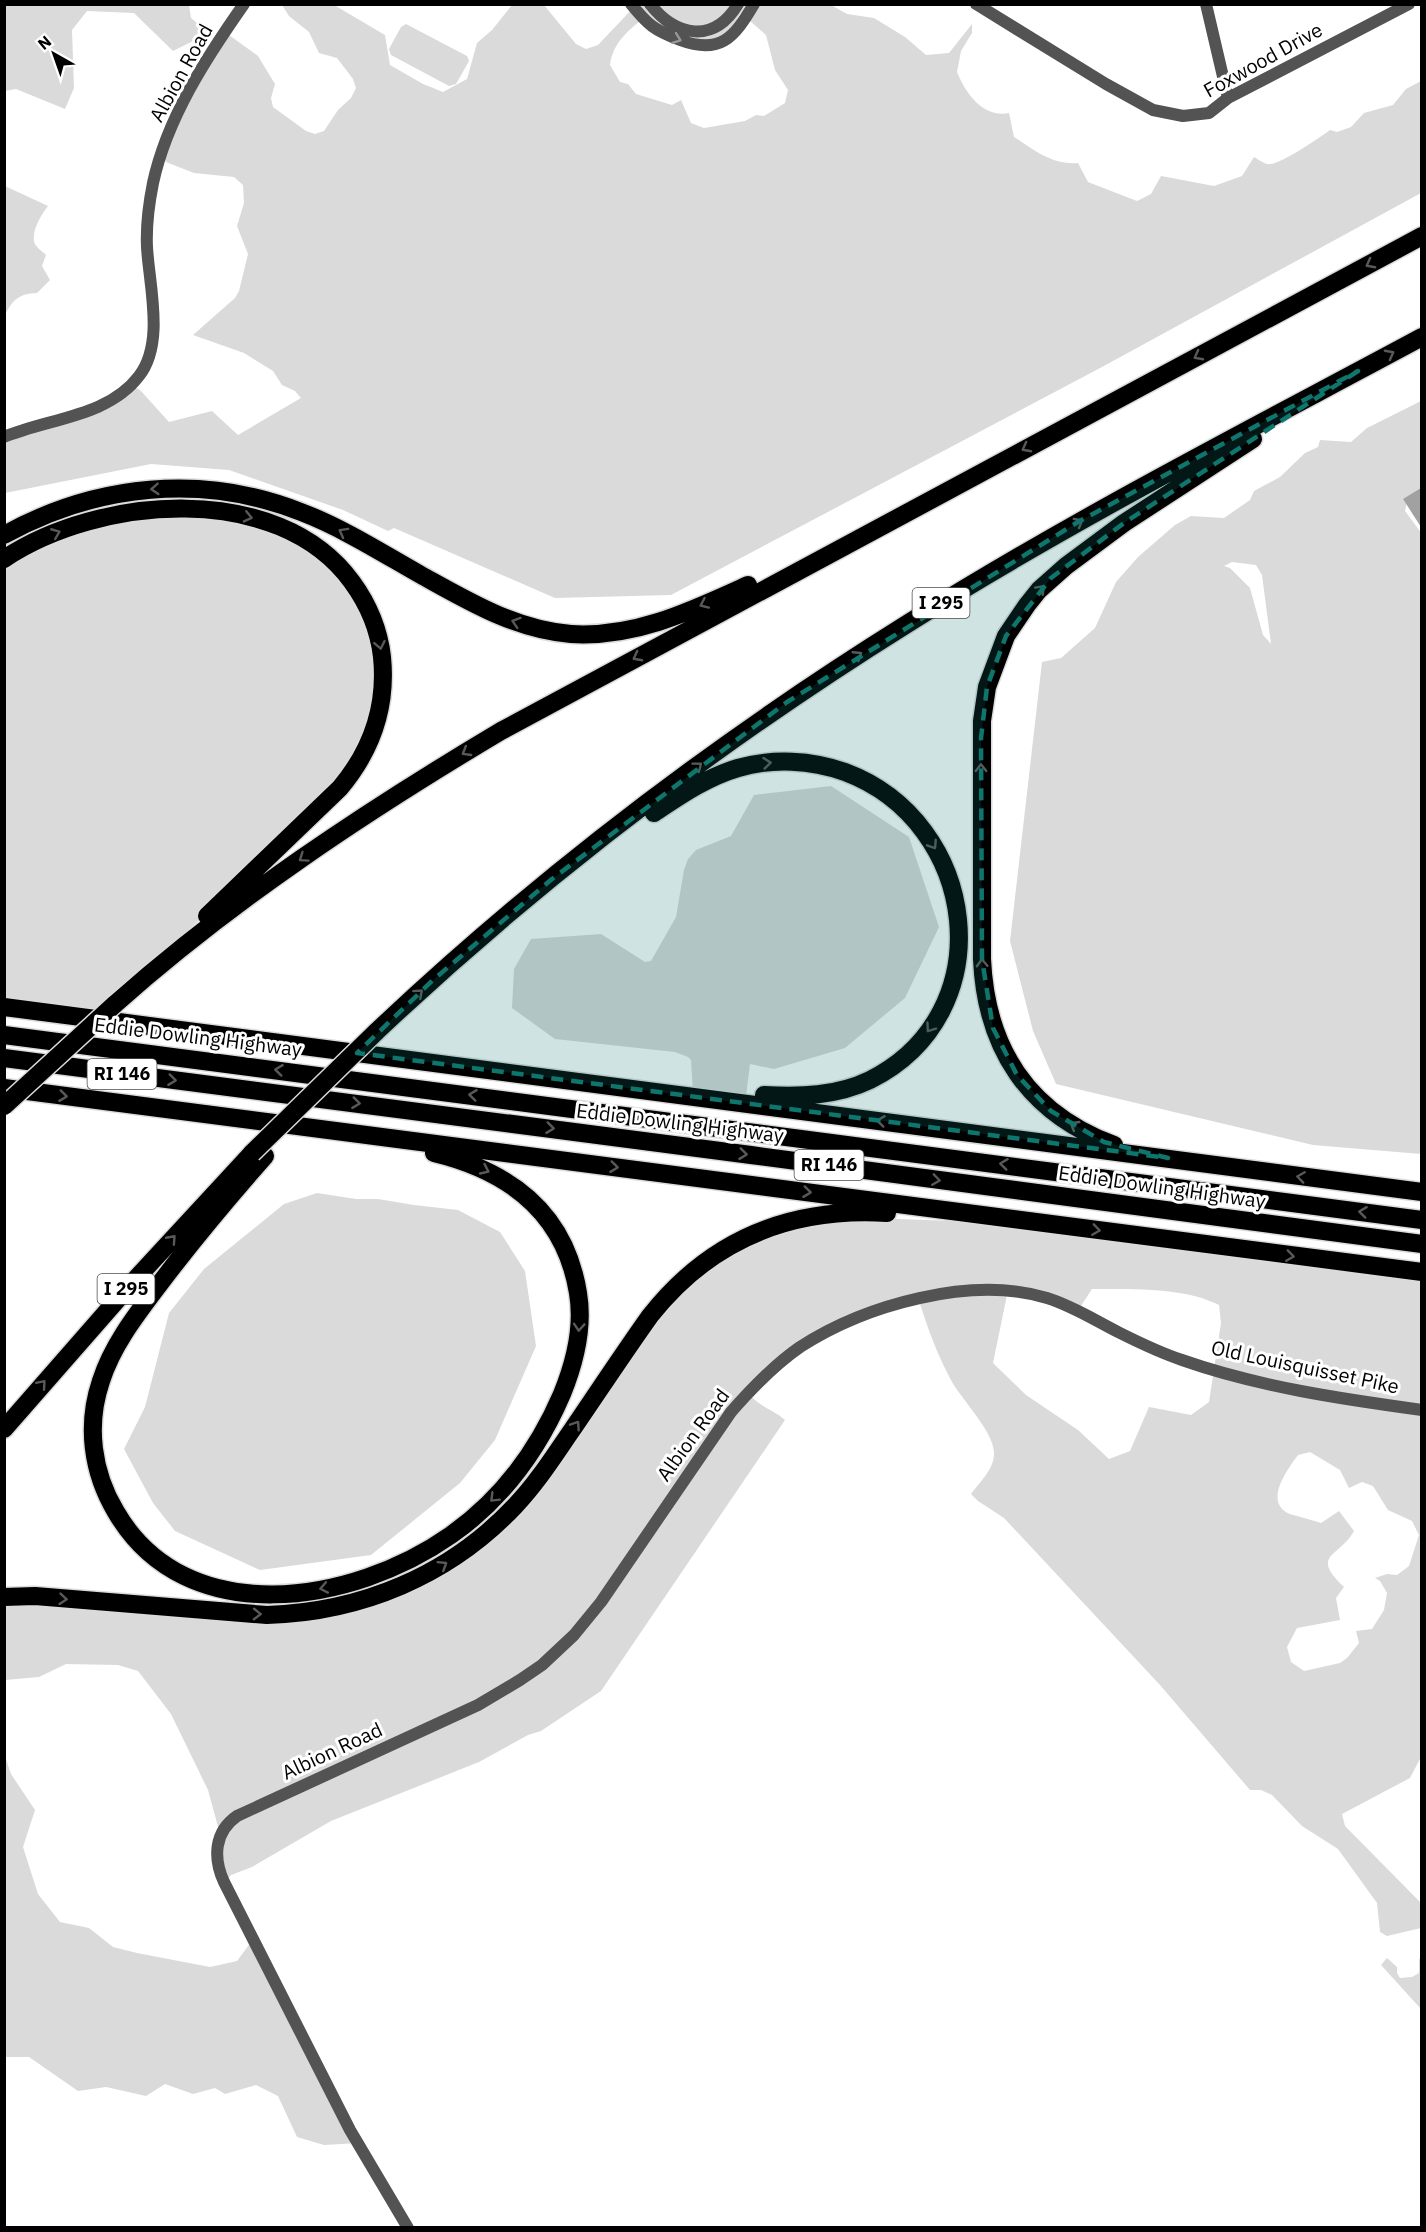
<svg xmlns="http://www.w3.org/2000/svg" width="1426" height="2232" font-family="'IBM Plex Sans',sans-serif">
<style>
.green{fill:#dadada;fill-rule:evenodd}
.water{fill:#a1a1a1}
.lines{fill:none;stroke-linecap:round;stroke-linejoin:round}
.motorway-casing{stroke:#dbdbdb;stroke-width:21}
.minor{stroke:#535353;stroke-width:12}
.motorway{stroke:#000;stroke-width:18}
.motorway-bridge-casing{stroke:#dbdbdb;stroke-width:21;stroke-linecap:butt}
.motorway-bridge{stroke:#000;stroke-width:18}
.oneway{stroke:#989898}
.oneway2{stroke:#595959}
.marked{fill:#0f766e;fill-opacity:0.2;stroke:#0f766e;stroke-width:4.5;stroke-dasharray:12 8;stroke-linejoin:round}
.labels{text-anchor:middle;stroke-width:6;stroke-linejoin:round;paint-order:stroke}
.shield{fill:#fff;stroke:#4c4c4c;stroke-width:1.5}
.shield-label{font-size:18px;font-weight:bold;fill:#000}
.street-label{font-size:20px;fill:#000;stroke:#fff}
</style>
<rect width="100%" height="100%" fill="#fff"/>
<path class="green" d="M319,4l3,2 12,-1 51,30 5,30 33,19 20,8 24,-13 10,-36 15,-13 20,-25h32l32,39 10,5 12,-4 38,-40h195l16,9 27,4 31,19 21,18 23,-2 23,-29v9l-11,18 -4,21c9,22 26,46 52,41l5,24c22,14 38,28 64,26l10,19 49,19 14,-7 10,-18 53,10 28,-10 12,-19c5,3 11,8 17,7 13,-2 48,-26 59,-34l7,2 14,-5 13,-14 29,-8 13,-16 15,-8v112l-319,174 -431,228 -116,3 -161,-70 -6,3 -45,-21 -114,-40 -78,-6 -146,29 -1,-49 18,-8 82,-25 30,-24 6,3 29,32 43,-11 26,24 63,-37 -6,-7 -13,-6 -9,-14 -29,-18 -51,-18 42,-37 4,-7 9,-37 -11,-28 7,-23 -1,-18 -9,-8 -40,-4 -28,-11 -2,-4 25,-60 40,-63 29,21 17,28 -4,14 2,9 33,24 9,3 9,-3 14,-21 13,-12 5,-10 -3,-9 -16,-21 -18,-5 -10,-21 -20,-16 -7,-11zM741,13l25,22 9,35 13,20 -3,13 -21,13 -8,-1 -11,6 -41,7 -13,-5 -10,-23 -9,5 -36,-11 -8,-10 -8,-2 -10,-17c3,-23 19,-35 36,-49 25,16 59,39 85,13 4,-4 6,-11 10,-16z
M4,5h185l2,13 13,11 -1,7 -30,15 -39,-38 -47,-2 -15,19 2,58 -9,21 -49,-20 -11,2z
M406,24l61,32 2,5 -13,23 -7,2 -58,-31 -2,-6 12,-22z
M5,186l43,20c-7,9 -18,27 -13,38 2,4 8,8 11,11l-4,11 8,14 -13,13c-18,1 -24,6 -32,22z
M1421,401v91l-13,6 -3,13 17,23 -1,620 -108,-9 -257,-61 -23,-53 -23,-90 32,-279 19,-4 34,-30 21,-46 22,-25 37,-32 16,-9 33,2 26,-18 4,-9 26,-14 25,-24 13,-6 2,-7 31,2 16,-14zM1232,562l24,3 6,10 9,69 -8,-9 -13,-47 -20,-20 -6,-2z
M138,514h99l93,40 57,93 -28,124 -265,247 -89,-20v-432l35,-24z
M831,786l78,51 30,90 -34,71 -60,50 -71,21 -24,-5 -4,32 -53,-3 -2,-33 -3,-3 -13,-5 -120,-13 -43,-31 2,-39 17,-30 70,-5 44,28 6,-1 25,-44 8,-47 4,-11 8,-9 35,-14 23,-41z
M317,1193l39,6h22l36,6 44,5 42,22 25,39 11,75 -41,94 -35,43 -89,72 -111,15 -85,-39 -22,-28 -29,-54 21,-42 24,-94 35,-44 80,-65z
M811,1219h86l86,3 438,54v481l-11,21 -68,36 3,12 76,77v25l-34,8 -7,-4 -3,-29 -39,-54 -36,-23 -30,-31 -11,-5h-11l-90,-105 -156,-167 -26,-17 -7,-7c9,-12 23,-25 23,-40 1,-21 -32,-54 -42,-72 -14,-26 -23,-50 -32,-78 -36,5 -102,35 -130,58 -14,11 -26,23 -39,34 11,12 23,14 34,24l-184,271 -60,40 -13,4 -49,27 -148,59 -79,46 -21,8 -5,7 -6,-48 -12,-44 -37,-76 -33,-43 -20,-6 -52,-1 -27,13 -34,3 -1,-79 274,19 189,-65 199,-253 78,-59zM1092,1289c39,0 92,-2 127,16l2,18 -12,79 -18,13 -42,-8 -19,44 -21,8 -31,-29 -52,-35 -33,-32 14,-68 54,9 16,8zM1310,1452l30,18 9,18 13,-6 11,4 15,24 24,11 7,14 -10,31 -12,9 -10,-1 -12,4 5,3 7,12 -3,17 -12,19 -16,2 3,12 -12,15 -7,5 -36,8 -13,-9 -4,-15 10,-19 43,-8 -4,-22 8,-11c-35,-33 -4,-30 10,-56l-15,-20 -18,12c-10,-3 -19,-6 -28,-8 -32,-10 -6,-45 5,-60z
M4,1753l7,21 24,36 -12,37 15,47 22,28 29,6 24,19 24,6 73,14 27,-6 17,-23 105,205 -35,2 -27,-8 -19,-41 -22,-11 -31,9 -10,-6 -22,6 -28,-10 -19,12 -40,-9 -28,4 -49,-34h-24z
M1387,1958l10,9v6l3,5 12,-1 7,-4v-14l2,-1v51l-40,-44z"/>
<path class="water" d="M1421,488v39l-18,-28z"/>
<g class="lines">
<g class="motorway-casing">
<path id="motorway" d="M4,535c92,-51 199,-62 297,-23 42,16 81,41 120,63 47,26 95,55 150,59 64,4 120,-23 177,-49
M4,559c94,-63 274,-79 348,23 16,22 27,48 30,75 5,50 -11,94 -42,131l-133,128
M654,813c27,-18 53,-36 84,-45 35,-10 73,-8 107,4 134,50 159,241 25,308 -33,16 -70,17 -106,15
M114,1005c118,-105 251,-193 387,-274l921,-495
M4,1007l1418,185
M376,1032c162,-153 342,-290 531,-408 167,-105 342,-194 515,-287
M4,1035l1418,185
M4,1058l747,97 671,89
M4,1088l1418,184
M1114,1145c-86,-32 -128,-97 -132,-186v-238l5,-34 19,-51 21,-31 12,-15 27,-24 58,-43 129,-84
M265,1156c-37,42 -73,85 -107,130 -22,29 -46,60 -57,95 -15,44 -9,91 15,131 70,120 237,92 335,23 50,-35 87,-85 111,-141 13,-32 22,-66 16,-101 -13,-81 -69,-122 -144,-140
M4,1429l127,-145 121,-131
M4,1597l31,-1 232,19c94,-3 182,-39 248,-109 22,-23 39,-50 57,-76 26,-38 51,-76 78,-114 60,-76 139,-109 237,-103"/>
</g>
<path class="minor" d="M631,4c17,21 23,26 49,36 40,15 54,-2 74,-36
M650,4c26,33 64,40 88,0
M976,4l130,80 47,26 30,6 26,-3 19,-15 181,-94
M1206,4l22,94
M4,437c45,-19 104,-20 135,-61 26,-33 10,-91 8,-129 -1,-21 2,-44 6,-64 14,-65 53,-125 91,-179
M408,2228l-58,-98 -126,-248c-11,-24 -10,-50 13,-66l241,-111 42,-25 22,-15 32,-30 27,-33 130,-190c21,-24 43,-47 69,-65 65,-42 171,-72 247,-49 26,8 49,23 73,35 20,10 41,20 62,27 77,27 160,39 240,50"/>
<use href="#motorway" class="motorway"/>
<g class="motorway-bridge-casing">
<path id="motorway-bridge" d="M4,1106l110,-101
M252,1153l124,-121"/>
</g>
<use href="#motorway-bridge" class="motorway-bridge"/>
</g>
<defs><path id="oneway-chevron" d="M-2-3.5L2.5 0L-2 3.5" fill="none" stroke-width="1.6" stroke-linecap="round" stroke-linejoin="round" transform="scale(1.5)"/></defs>
<use class="oneway" href="#oneway-chevron" transform="translate(677 39) rotate(20)"/>
<g class="oneway2">
<use href="#oneway-chevron" transform="translate(1370 264) rotate(152)"/>
<use href="#oneway-chevron" transform="translate(1390 354) rotate(-28)"/>
<use href="#oneway-chevron" transform="translate(1198 356) rotate(152)"/>
<use href="#oneway-chevron" transform="translate(1026 448) rotate(152)"/>
<use href="#oneway-chevron" transform="translate(155 489) rotate(176)"/>
<use href="#oneway-chevron" transform="translate(248 517) rotate(13)"/>
<use href="#oneway-chevron" transform="translate(1079 522) rotate(-30)"/>
<use href="#oneway-chevron" transform="translate(343 532) rotate(-151)"/>
<use href="#oneway-chevron" transform="translate(56 533) rotate(-22)"/>
<use href="#oneway-chevron" transform="translate(1041 589) rotate(-47)"/>
<use href="#oneway-chevron" transform="translate(704 604) rotate(156)"/>
<use href="#oneway-chevron" transform="translate(516 622) rotate(-162)"/>
<use href="#oneway-chevron" transform="translate(380 645) rotate(79)"/>
<use href="#oneway-chevron" transform="translate(858 655) rotate(-33)"/>
<use href="#oneway-chevron" transform="translate(637 657) rotate(152)"/>
<use href="#oneway-chevron" transform="translate(466 752) rotate(149)"/>
<use href="#oneway-chevron" transform="translate(767 763) rotate(-6)"/>
<use href="#oneway-chevron" transform="translate(698 766) rotate(-37)"/>
<use href="#oneway-chevron" transform="translate(981 768) rotate(-90)"/>
<use href="#oneway-chevron" transform="translate(933 845) rotate(57)"/>
<use href="#oneway-chevron" transform="translate(303 858) rotate(145)"/>
<use href="#oneway-chevron" transform="translate(982 963) rotate(-92)"/>
<use href="#oneway-chevron" transform="translate(419 993) rotate(-42)"/>
<use href="#oneway-chevron" transform="translate(930 1028) rotate(125)"/>
<use href="#oneway-chevron" transform="translate(279 1070) rotate(-173)"/>
<use href="#oneway-chevron" transform="translate(172 1080) rotate(7)"/>
<use href="#oneway-chevron" transform="translate(473 1095) rotate(-173)"/>
<use href="#oneway-chevron" transform="translate(63 1096) rotate(7)"/>
<use href="#oneway-chevron" transform="translate(356 1103) rotate(7)"/>
<use href="#oneway-chevron" transform="translate(881 1121) rotate(-173)"/>
<use href="#oneway-chevron" transform="translate(1074 1125) rotate(-149)"/>
<use href="#oneway-chevron" transform="translate(550 1128) rotate(7)"/>
<use href="#oneway-chevron" transform="translate(743 1154) rotate(7)"/>
<use href="#oneway-chevron" transform="translate(1004 1164) rotate(-173)"/>
<use href="#oneway-chevron" transform="translate(614 1167) rotate(7)"/>
<use href="#oneway-chevron" transform="translate(485 1170) rotate(25)"/>
<use href="#oneway-chevron" transform="translate(1301 1177) rotate(-172)"/>
<use href="#oneway-chevron" transform="translate(936 1180) rotate(8)"/>
<use href="#oneway-chevron" transform="translate(807 1192) rotate(7)"/>
<use href="#oneway-chevron" transform="translate(1363 1212) rotate(-173)"/>
<use href="#oneway-chevron" transform="translate(1096 1230) rotate(8)"/>
<use href="#oneway-chevron" transform="translate(172 1239) rotate(-48)"/>
<use href="#oneway-chevron" transform="translate(1290 1256) rotate(8)"/>
<use href="#oneway-chevron" transform="translate(579 1327) rotate(94)"/>
<use href="#oneway-chevron" transform="translate(42 1384) rotate(-49)"/>
<use href="#oneway-chevron" transform="translate(576 1425) rotate(-56)"/>
<use href="#oneway-chevron" transform="translate(494 1498) rotate(135)"/>
<use href="#oneway-chevron" transform="translate(443 1565) rotate(-32)"/>
<use href="#oneway-chevron" transform="translate(324 1588) rotate(169)"/>
<use href="#oneway-chevron" transform="translate(63 1599) rotate(5)"/>
<use href="#oneway-chevron" transform="translate(257 1614) rotate(1)"/>
</g>
<path class="marked" d="M1358,371l-234,152 -73,55 -45,58 -19,51 -6,51 1,221 11,69 24,47 34,36 53,31 64,16 -811,-105 76,-73 119,-101 235,-177 291,-180z"/>
<g class="labels">
<g class="shield">
<rect x="912.5" y="588" width="57" height="30" rx="4.5"/>
<rect x="87.5" y="1059" width="69" height="30" rx="4.5"/>
<rect x="794.5" y="1150" width="69" height="30" rx="4.5"/>
<rect x="97.5" y="1274" width="57" height="30" rx="4.5"/>
</g>
<g class="shield-label">
<text x="941" y="609">I 295</text>
<text x="122" y="1080">RI 146</text>
<text x="829" y="1171">RI 146</text>
<text x="126" y="1295">I 295</text>
</g>
<g class="street-label">
<text transform="translate(1263 60) rotate(-29)" y="7">Foxwood Drive</text>
<text transform="translate(181 73) rotate(-61)" y="7">Albion Road</text>
<text transform="translate(198 1037) rotate(7)" y="7">Eddie Dowling Highway</text>
<text transform="translate(680 1123) rotate(7)" y="7">Eddie Dowling Highway</text>
<text transform="translate(1162 1187) rotate(8)" y="7">Eddie Dowling Highway</text>
<text transform="translate(1305 1367) rotate(12)" y="7">Old Louisquisset Pike</text>
<text transform="translate(693 1435) rotate(-54)" y="7">Albion Road</text>
<text transform="translate(332 1751) rotate(-25)" y="7">Albion Road</text>
</g>
</g>
<rect width="1426" height="2232" fill="none" stroke="#000000" stroke-width="12"/>
<g transform="translate(54 54) rotate(320)" stroke="#ffffff" stroke-width="4.5" paint-order="stroke">
<path d="M0-4.5L10 22L0 15L-10 22Z" fill="#000000"/>
<text y="-9" font-size="16" font-weight="bold" text-anchor="middle" fill="#000000">N</text>
</g>
</svg>
